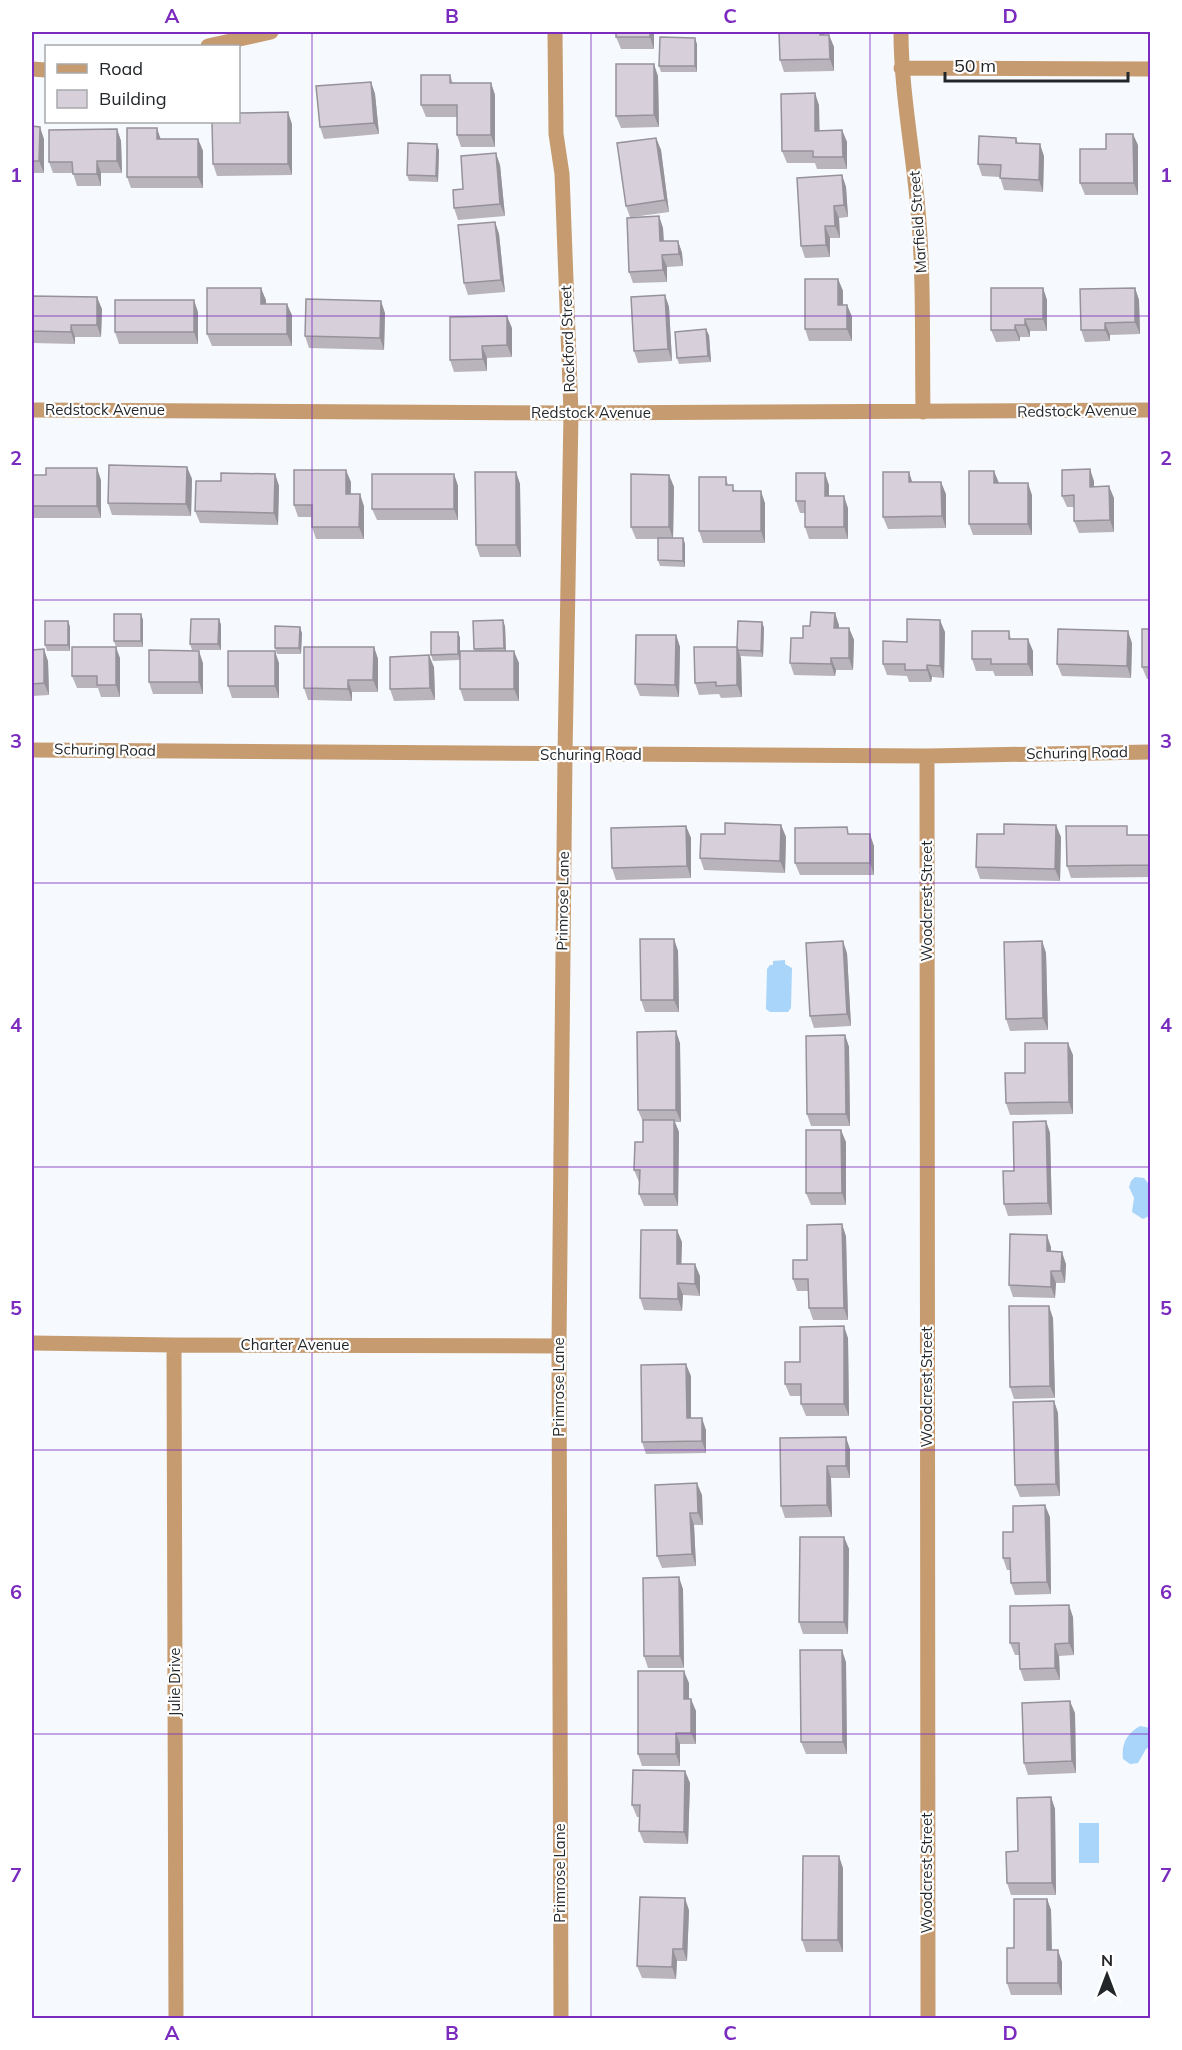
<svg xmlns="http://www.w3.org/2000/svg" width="1182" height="2050" font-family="Mulish,sans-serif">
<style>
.water{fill:#a8d5f9}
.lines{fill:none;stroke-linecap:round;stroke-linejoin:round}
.minor{stroke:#c69b70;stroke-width:15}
.wall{fill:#b9b3bb}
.shaded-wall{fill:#969299}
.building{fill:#d7d0da;stroke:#969299;stroke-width:1.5}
.grid{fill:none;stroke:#7b2cbf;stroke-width:1.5;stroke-opacity:0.55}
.labels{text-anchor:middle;stroke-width:4.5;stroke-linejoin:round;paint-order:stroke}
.street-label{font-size:15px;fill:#24272a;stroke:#fff}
.neatline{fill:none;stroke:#7b2cbf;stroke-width:2}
.grid-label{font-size:20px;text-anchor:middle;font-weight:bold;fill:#7b2cbf}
</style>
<rect width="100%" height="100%" fill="#f6fafe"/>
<path class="water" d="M785,960v4l7,4 -1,40 -3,4h-18l-4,-3 1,-40 3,-4h3v-4z
M1135,1177l9,1 4,5 1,33 -6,3 -11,-7 2,-14 -5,-11 2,-6z
M1140,1726l10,2v18l-4,3 -8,14 -8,1 -7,-5c-2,-15 4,-26 17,-33z
M1079,1823h20v40h-20z"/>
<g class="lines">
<path class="minor" d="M555,32l1,102 6,40 9,239 -6,342 -6,591 2,672
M901,32c0,59 12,118 17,178 6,67 4,135 5,202
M208,46l63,-14
M901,68l249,1
M32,69l14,1
M32,410l539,3 579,-3
M32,750l895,6 223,-4
M927,756l1,1262
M32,1343l142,2 385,1
M174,1345l2,673"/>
</g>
<path class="wall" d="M654,32v17h-33l-5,-12z
M824,35h5l5,12v24l-50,1 -4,-12z
M697,44v28h-36l-2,-6z
M450,75l3,8h38l4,12v52h-34l-4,-12v-18h-31l-5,-12z
M658,76l1,51 -38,1 -5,-12z
M371,82l4,12 4,40 -55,5 -4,-12z
M819,105v26l23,-1 5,12v27h-30l-2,-6h-28l-5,-12z
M292,124v51l-75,1 -4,-12z
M32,126l12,13v34h-12z
M117,129l4,12 1,32h-21v13h-24l-4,-13h-20l-4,-11z
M656,138l5,12 8,62 -36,5 26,-1 4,12 1,13h14l4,12 1,13 -16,1v15l-34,1 -4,-11 1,-55 -4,-11z
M1016,138l2,5 26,13 -1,36 -39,-2 -4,-13 -18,-1 -4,-12z
M161,139h37l5,12v37h-72l-4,-11z
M1138,145v50h-53l-5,-12 26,-34z
M439,150l-1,32 -29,-1 -2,-6z
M500,165l5,51 -47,4 -4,-12 9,-19z
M842,175l4,12 2,30 -9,1 1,20h-10v19l-25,1 -4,-12z
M495,222l4,12 6,58 -37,3 -4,-12z
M838,279l5,12v14h4l5,12v24h-43l-4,-12z
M1043,288l4,12v31h-17v6h-10v4l-24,1 -5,-12z
M1135,288l4,12 1,34 -30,1v6l-25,1 -4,-12z
M665,295l4,12 3,54 -34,2 -4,-12z
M32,296l70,13 -1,28h-26v7l-43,-1z
M266,300v4l26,11v31h-80l-5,-12z
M198,312v32h-79l-4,-12z
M385,313l-1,37 -75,-2 -4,-12z
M512,328v29l-25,1v13l-33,1 -4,-12z
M709,335l2,27 -32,2 -2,-6z
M187,467l5,12 -1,37 -79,-1 -4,-12z
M516,472l4,12 1,73h-41l-4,-12z
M275,474l4,12 -1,39 -78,-2 -5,-12 26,-30z
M454,474l4,12v34h-81l-5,-11z
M32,475l69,5v38h-69z
M669,475l5,12 -1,51h10l2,6v23l-25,-1 -2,-6v-21h-22l-5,-12z
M726,477l2,8 8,6 29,12v40h-62l-4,-12z
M1094,481v6l20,11v34l-35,1 -5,-12v-14h-7l-5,-11z
M351,482v12l13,12v33h-48l-4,-12v-10h-14l-4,-12z
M998,483l34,12v40h-59l-4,-11z
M829,485v11l19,12v31h-39l-4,-12v-14h-5l-4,-12z
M946,494v34l-58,1 -5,-12z
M141,614l2,6v27h-27l-2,-6z
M219,619l2,6v25h-29l-2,-6z
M68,621l2,6v24h-23l-2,-6z
M762,622l2,6 -1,29 -23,-1 1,2 1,39 -21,1 -2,-4 -20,1 -4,-12 42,-36z
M839,625v3h10l5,12 -1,30h-17l-1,6 -41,-1 -4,-12 13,-25z
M505,626l1,25 13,12v38h-55l-4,-12v-29l-27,1 -2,-6 27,-23 2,6v14l15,-1 -1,-2z
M1150,629v50h-3l-5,-12z
M1009,631l2,8 22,12v25h-38l-2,-5h-17l-4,-12z
M945,632l-1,46 -12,-1 -1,5h-22l-2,-6 -20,-1 -4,-11 24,-22z
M302,633l-1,21h-24l-2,-6z
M676,635l4,12 -1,50 -39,-1 -5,-12z
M1132,643l-1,35 -69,-2 -5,-12z
M374,647l4,12v33h-26v9l-44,-1 -4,-12z
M32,650l16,11 1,34 -17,1z
M120,658v39h-19l-3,-9h-21l-5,-12z
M203,663v31h-50l-4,-12z
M279,663v35h-47l-4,-12z
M434,667l1,33 -41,1 -4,-12z
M781,825l5,12 -1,36 -81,-3 -4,-12z
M686,826l5,12v40l-75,2 -4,-12z
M850,834l24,12v29h-74l-5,-12z
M1150,835v42l-79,1 -4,-12z
M1061,837l-1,44 -80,-2 -4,-12z
M674,939l4,12 1,61h-34l-4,-12z
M1042,941l4,12 2,77 -38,1 -4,-12z
M847,953l4,73 -37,2 -4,-12z
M845,1035l4,12 1,79h-39l-4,-12z
M680,1043l1,79h-6l4,10 -1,74h-34l-5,-12v-12l-5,-12 9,-28v-20l-5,-12z
M1073,1055v59l-63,1 -4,-12 19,-30z
M1046,1121l4,12 2,82 -44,1 -4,-12 10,-33z
M846,1142v63h-35l-5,-12z
M846,1236l2,84h-35l-4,-12v-17h-12l-4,-12 14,-19z
M682,1242l-1,22 19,12v20l-17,-1 -1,16 -38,-1 -4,-12z
M1051,1247v4l15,13 -1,19h-9l-1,15 -42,-1 -4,-12z
M1053,1318l2,80 -41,1 -4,-12z
M848,1338l1,78h-43l-5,-12v-8h-11l-5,-12 15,-22z
M691,1376v42l15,12v23l-60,1 -4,-12z
M1054,1401l4,12 2,83 -40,1 -5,-12z
M780,1438l70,11v29h-19l1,39 -47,1 -4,-12z
M702,1495l1,30h-9l2,41 -34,2 -5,-12z
M1050,1517l1,77 -36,1 -4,-12v-13h-4l-4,-12 10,-26z
M844,1537l5,12 -1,85h-45l-4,-12z
M683,1589l1,79h-36l-4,-12z
M1073,1617l1,38 -15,1 1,24 -36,1 -4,-12 -1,-14h-4l-5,-12z
M846,1662l1,92h-41l-5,-12z
M689,1683v16l7,12v33h-16v22h-38l-4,-12z
M1075,1713l1,60 -48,2 -4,-12z
M685,1771l5,12 -2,61 -44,-1 -5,-12 1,-14h-3l-5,-12z
M1051,1797l4,12 1,86h-45l-4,-12 11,-32z
M843,1868v84h-37l-4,-12z
M1047,1899l4,11 1,40 10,12v33h-51l-4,-12 7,-35z
M689,1910l-2,51h-10l-1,18 -34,-1 -5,-12z"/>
<path class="shaded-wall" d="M650,32h4v17l-4,-12z
M820,32h4l1,15 -5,-12z
M829,35l5,12v24l-4,-12z
M695,38l2,6v28l-2,-6z
M654,64l4,12 1,51 -5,-12z
M371,82l4,12 4,40 -5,-11z
M491,83l4,12v52l-4,-12z
M815,93l4,12 1,38 -5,-12z
M288,112l4,12v51l-4,-11z
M40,127l4,12v34l-5,-12z
M157,128l4,12 -4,-1z
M117,129l4,12 1,32 -5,-12z
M842,130l5,12v27l-4,-12z
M1133,134l5,11v50l-4,-12z
M656,138l5,12 8,62 -4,-12z
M198,139l5,12v37l-5,-11z
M437,144l2,6 -1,32 -2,-6z
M1040,144l4,12 -1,36 -4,-12z
M496,153l4,12 5,51 -5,-12z
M97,161l4,12v13l-4,-12z
M842,175l4,12 2,30 -4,-12z
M834,206l5,12 1,20 -5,-12z
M659,216l4,12 1,25 -4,-12z
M495,222l4,12 6,58 -4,-12z
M825,226l5,12v19l-4,-12z
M678,241l4,12 1,13 -4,-12z
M662,255l5,12v15l-4,-12z
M838,279l5,12v26l-5,-12z
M261,288l5,12v15l-5,-11z
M1043,288l4,12v31l-4,-12z
M1135,288l4,12 1,34 -5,-12z
M665,295l4,12 3,54 -4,-12z
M97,297l5,12 -1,28 -4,-12z
M194,300l4,12v32l-4,-12z
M381,301l4,12 -1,37 -4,-12z
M287,304l5,11v31l-5,-12z
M847,305l5,12v24l-5,-12z
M507,316l5,12v29l-5,-12z
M1025,319l5,12v6l-5,-12z
M1105,323l5,12v6l-5,-11z
M71,325l4,12v7l-4,-12z
M1015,325l5,12v4l-5,-11z
M706,329l3,6 2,27 -3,-6z
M482,346l5,12v13l-4,-12z
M187,467l5,12 -1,37 -5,-12z
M97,468l4,12v38l-4,-12z
M1090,469l4,12v18l-4,-12z
M346,470l5,12 -1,24 -4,-12z
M994,471l5,12h-5z
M516,472l4,12 1,73 -5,-12z
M909,472l4,12 -4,-2z
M825,473l4,12v23l-4,-12z
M275,474l4,12 -1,39 -4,-12z
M454,474l4,12v34l-4,-11z
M669,475l5,12 -1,52 -4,-12z
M941,482l5,12v34l-4,-12z
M1028,483l4,12v40l-4,-11z
M1109,486l5,12v34l-4,-12z
M761,491l4,12v40l-4,-12z
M360,494l4,12v33l-5,-12z
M844,496l4,12v31l-4,-12z
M683,538l2,6v23l-2,-6z
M835,613l4,12v15l-5,-12z
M141,614l2,6v27l-2,-6z
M219,619l2,6v25l-3,-6z
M503,620l2,6 1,28 -2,-6z
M940,620l5,12 -1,46 -4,-12z
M68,621l2,6v24l-2,-6z
M762,622l2,6 -1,29 -2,-6z
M300,627l2,6 -1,21 -2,-6z
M849,628l5,12 -1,30 -4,-12z
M1128,631l4,12 -1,35 -4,-12z
M458,632l2,6v22l-2,-6z
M676,635l4,12 -1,50 -4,-12z
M1028,639l5,12v25l-5,-12z
M116,647l4,11v39l-4,-12z
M374,647l4,12v33l-5,-12z
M737,647l4,11 1,39 -5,-12z
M44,649l4,12 1,34 -5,-12z
M199,651l4,12v31l-4,-12z
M275,651l4,12v35l-4,-12z
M514,651l5,12v38l-5,-12z
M429,655l5,12 1,33 -5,-12z
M831,658l5,12 -1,6 -4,-12z
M927,665l5,12 -1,5 -4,-12z
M348,680l4,12v9l-4,-12z
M781,825l5,12 -1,36 -5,-12z
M1056,825l5,12 -1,44 -5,-12z
M686,826l5,12v40l-4,-12z
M870,834l4,12v29l-4,-12z
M674,939l4,12 1,61 -5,-12z
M843,941l4,12 4,73 -4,-12z
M1042,941l4,12 2,77 -5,-12z
M676,1031l4,12 1,79 -5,-12z
M845,1035l4,12 1,79 -4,-12z
M1068,1043l5,12v59l-4,-12z
M674,1120l5,12 -1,74 -4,-12z
M1046,1121l4,12 2,82 -4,-12z
M841,1130l5,12v63l-4,-12z
M842,1224l4,12 2,84 -4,-12z
M677,1230l5,12 -1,34 -4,-12z
M1047,1235l4,12v16l-4,-12z
M1062,1252l4,12 -1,19 -4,-12z
M695,1264l5,12v20l-5,-12z
M1051,1271l5,12 -1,15 -4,-11z
M678,1283l5,12 -1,16 -4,-12z
M1049,1306l4,12 2,80 -5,-12z
M844,1326l4,12 1,78 -5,-12z
M686,1364l5,12v54l-4,-12z
M1054,1401l4,12 2,83 -4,-12z
M702,1418l4,12v23l-4,-12z
M846,1437l4,12v29l-4,-12z
M827,1466l4,12 1,39 -5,-12z
M697,1483l5,12 1,30 -5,-12z
M1045,1505l5,12 1,77 -4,-12z
M690,1513l4,12 2,41 -4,-12z
M844,1537l5,12 -1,85 -4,-12z
M679,1577l4,12 1,79 -4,-12z
M1069,1605l4,12 1,38 -5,-12z
M1055,1644l4,12 1,24 -5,-12z
M842,1650l4,12 1,92 -4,-12z
M684,1671l5,12v28l-5,-12z
M691,1699l5,12v33l-5,-11z
M1070,1701l5,12 1,60 -4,-12z
M676,1733l4,11v22l-4,-12z
M685,1771l5,12 -2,61 -4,-12z
M1051,1797l4,12 1,86 -4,-12z
M839,1856l4,12v84l-5,-12z
M685,1898l4,12 -2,51 -4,-12z
M1047,1899l4,11 1,52 -5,-12z
M673,1949l4,12 -1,18 -4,-12z
M1058,1950l4,12v33l-4,-12z"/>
<path class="building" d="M616,32h34v5h-34z
M779,32h41v3h9l1,24 -50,1z
M660,37l35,1v28h-36z
M616,64h38v51l-38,1z
M421,75h29v8h41v52h-34v-30h-36z
M371,82l3,41 -54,4 -4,-41z
M815,93v38l27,-1 1,27h-30v-6h-31l-1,-57z
M288,112v52h-75l-1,-42h26v-9z
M32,126l8,1 -1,34h-7z
M127,128h30v11h41v38h-71z
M117,129v32h-20v13h-24l-1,-12h-23v-32z
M1106,134h27l1,49h-54v-34h26z
M979,136l37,2v5l24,1 -1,36 -39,-2 1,-13 -23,-1z
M656,138l9,62 -39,6 -9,-63z
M408,143l29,1 -1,32 -29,-1z
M496,153l4,51 -46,4 -1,-18 10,-1 -2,-33z
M842,175l2,30 -10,1 1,20h-10l1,19 -25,1 -4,-68z
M659,216l1,25h18l1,13 -17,1 1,15 -34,2 -2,-54z
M495,222l6,58 -37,3 -6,-58z
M805,279h33v26h9v24h-42z
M207,288h54v16h26v30h-80z
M991,288h52v31h-18v6h-10v5h-24z
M1135,288v34l-30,1v7h-24l-1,-41z
M665,295l3,54 -34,2 -3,-54z
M32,296l65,1v28h-26v7l-39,-1z
M306,299l75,2 -1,37 -75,-2z
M115,300h79v32h-79z
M507,316v29l-25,1 1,13 -33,1v-43z
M706,329l2,27 -31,2 -2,-26z
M109,465l78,2 -1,37 -78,-1z
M46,468h51v38h-65v-31h14z
M1090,469v18l19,-1 1,34 -36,1v-26l-12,1v-26z
M294,470h52v24h14l-1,33h-47v-22h-18z
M969,471h25v12h34v41h-59z
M475,472h41v73h-40z
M883,472h26v10h32l1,34 -59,1z
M221,473l54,1 -1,39 -79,-2 1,-30h25z
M796,473h29v23h19v31h-39v-26h-9z
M372,474h82v35h-82z
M631,474l38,1v52h-38z
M699,477h27v8h7v6h28v40h-62z
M658,538h25v23l-25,-1z
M811,612l24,1 -1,15h15v30h-18v6l-41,-1 1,-25h12v-12h7z
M114,614h27v27h-27z
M191,619h28l-1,25h-28z
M907,619l33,1v46l-13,-1v5h-22v-6h-22v-23l24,1z
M503,620l1,28 -30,1 -1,-28z
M45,621h23v24h-23z
M738,621l24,1 -1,29 -23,-1 -1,-3z
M275,626l25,1 -1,21h-24z
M1058,629l70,2 -1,35 -70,-2z
M1142,629h8v38h-8z
M972,631h37v8h19v25h-37v-5h-19z
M431,632h27v22l-27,1z
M636,635h40l-1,50 -40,-1z
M72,647h44v38h-19v-9h-25z
M304,647h70l-1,33h-25v9l-44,-1z
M694,647h43v38l-21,1v-4l-21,1z
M44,649v34l-12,1v-34z
M149,650l50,1v31h-50z
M228,651h47v35h-47z
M460,651h54v38h-54z
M429,655l1,33 -40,1v-32z
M725,823l56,2 -1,36 -80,-3 1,-24h24z
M1004,824l52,1 -1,44 -79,-2 1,-33h27z
M686,826l1,40 -75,2 -1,-40z
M1066,826h61v9h23v30l-83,1z
M847,827l1,7h22v29h-75v-35z
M640,939h34v61h-33z
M843,941l4,73 -37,2 -4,-73z
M1042,941l1,77 -37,1 -2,-77z
M676,1031v79h-38l-1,-78z
M845,1035l1,79h-39l-1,-78z
M1025,1043h43l1,59 -63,1 -1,-30h20z
M643,1120h31v74h-35l1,-24h-6l1,-28h8z
M1046,1121l2,82 -44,1 -1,-33h11l-1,-49z
M806,1130h35l1,63h-36z
M842,1224l2,84h-35l-1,-29h-15v-19h14v-35z
M641,1230h36v34h18v20l-17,-1v16l-38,-1z
M1010,1234l37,1v16l15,1 -1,19h-10v16l-42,-2z
M1009,1306h40l1,80 -40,1z
M844,1326v78h-43v-20h-16v-22h15v-35z
M686,1364l1,54h15v23l-60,1 -1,-77z
M1054,1401l2,83 -41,1 -2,-83z
M846,1437v29h-19v39l-46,1 -1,-68z
M697,1483l1,30h-8l2,41 -35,2 -2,-71z
M1045,1505l2,77 -36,1 -1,-25h-7v-26h10v-26z
M800,1537h44v85h-45z
M679,1577l1,79h-36l-1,-78z
M1069,1605v38l-14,1v24l-35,1 -1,-26h-9v-37z
M800,1650h42l1,92h-42z
M638,1671h46v28h7v34h-15v21h-38z
M1070,1701l2,60 -48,2 -2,-60z
M633,1770l52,1 -1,61 -45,-1 1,-26h-8z
M1051,1797l1,86h-45l-1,-31 12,-1 -1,-53z
M803,1856h36l-1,84h-36z
M640,1897l45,1 -2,51h-10l-1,18 -35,-1z
M1014,1899h33v51h11v33h-51v-35h7z"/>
<path class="grid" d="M312,32v1986M591,32v1986M870,32v1986M32,316h1118M32,600h1118M32,883h1118M32,1167h1118M32,1450h1118M32,1734h1118"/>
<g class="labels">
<g class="street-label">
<text transform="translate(918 222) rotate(-94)" y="5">Marfield Street</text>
<text transform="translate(568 339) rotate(-92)" y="5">Rockford Street</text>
<text x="105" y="415">Redstock Avenue</text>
<text transform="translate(1077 411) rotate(-1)" y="5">Redstock Avenue</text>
<text x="591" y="418">Redstock Avenue</text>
<text transform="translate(105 750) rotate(1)" y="5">Schuring Road</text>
<text transform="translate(1077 753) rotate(-1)" y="5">Schuring Road</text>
<text x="591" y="760">Schuring Road</text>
<text transform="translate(563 901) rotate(-89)" y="5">Primrose Lane</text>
<text transform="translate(927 901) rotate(-90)" y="5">Woodcrest Street</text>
<text x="295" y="1350">Charter Avenue</text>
<text transform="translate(559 1387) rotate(-90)" y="5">Primrose Lane</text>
<text transform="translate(927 1387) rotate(-90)" y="5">Woodcrest Street</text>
<text transform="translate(175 1682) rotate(-90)" y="5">Julie Drive</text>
<text transform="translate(560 1873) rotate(-90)" y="5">Primrose Lane</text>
<text transform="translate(927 1873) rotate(-90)" y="5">Woodcrest Street</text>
</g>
</g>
<rect width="1182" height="2050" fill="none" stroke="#ffffff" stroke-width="66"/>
<rect x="45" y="45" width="195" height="78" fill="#ffffff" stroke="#a7a9aa" stroke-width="1.5"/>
<rect x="57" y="64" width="30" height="9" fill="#c69b70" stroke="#a7a9aa" stroke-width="1.5"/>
<text x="99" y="75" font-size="18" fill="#24272a">Road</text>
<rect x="57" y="90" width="30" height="18" fill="#d7d0da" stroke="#a7a9aa" stroke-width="1.5"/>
<text x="99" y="105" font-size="18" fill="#24272a">Building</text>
<g transform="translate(1107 1975)" stroke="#ffffff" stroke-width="4.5" paint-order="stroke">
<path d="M0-4.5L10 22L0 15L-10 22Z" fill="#24272a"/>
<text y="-9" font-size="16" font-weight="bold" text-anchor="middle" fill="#24272a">N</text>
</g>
<path d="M945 72v9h183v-9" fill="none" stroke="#24272a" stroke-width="3"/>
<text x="954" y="72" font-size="18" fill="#24272a" stroke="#ffffff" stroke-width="4.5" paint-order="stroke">50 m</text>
<rect x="33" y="33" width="1116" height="1984" class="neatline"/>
<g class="grid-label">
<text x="172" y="23">A</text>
<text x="452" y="23">B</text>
<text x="730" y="23">C</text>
<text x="1010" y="23">D</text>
<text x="16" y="182">1</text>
<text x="1166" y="182">1</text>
<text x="16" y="465">2</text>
<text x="1166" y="465">2</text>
<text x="16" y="748">3</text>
<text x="1166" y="748">3</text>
<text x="16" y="1032">4</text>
<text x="1166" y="1032">4</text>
<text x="16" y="1315">5</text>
<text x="1166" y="1315">5</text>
<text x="16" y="1599">6</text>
<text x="1166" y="1599">6</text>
<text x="16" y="1882">7</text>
<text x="1166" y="1882">7</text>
<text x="172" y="2040">A</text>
<text x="452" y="2040">B</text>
<text x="730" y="2040">C</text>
<text x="1010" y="2040">D</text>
</g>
</svg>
